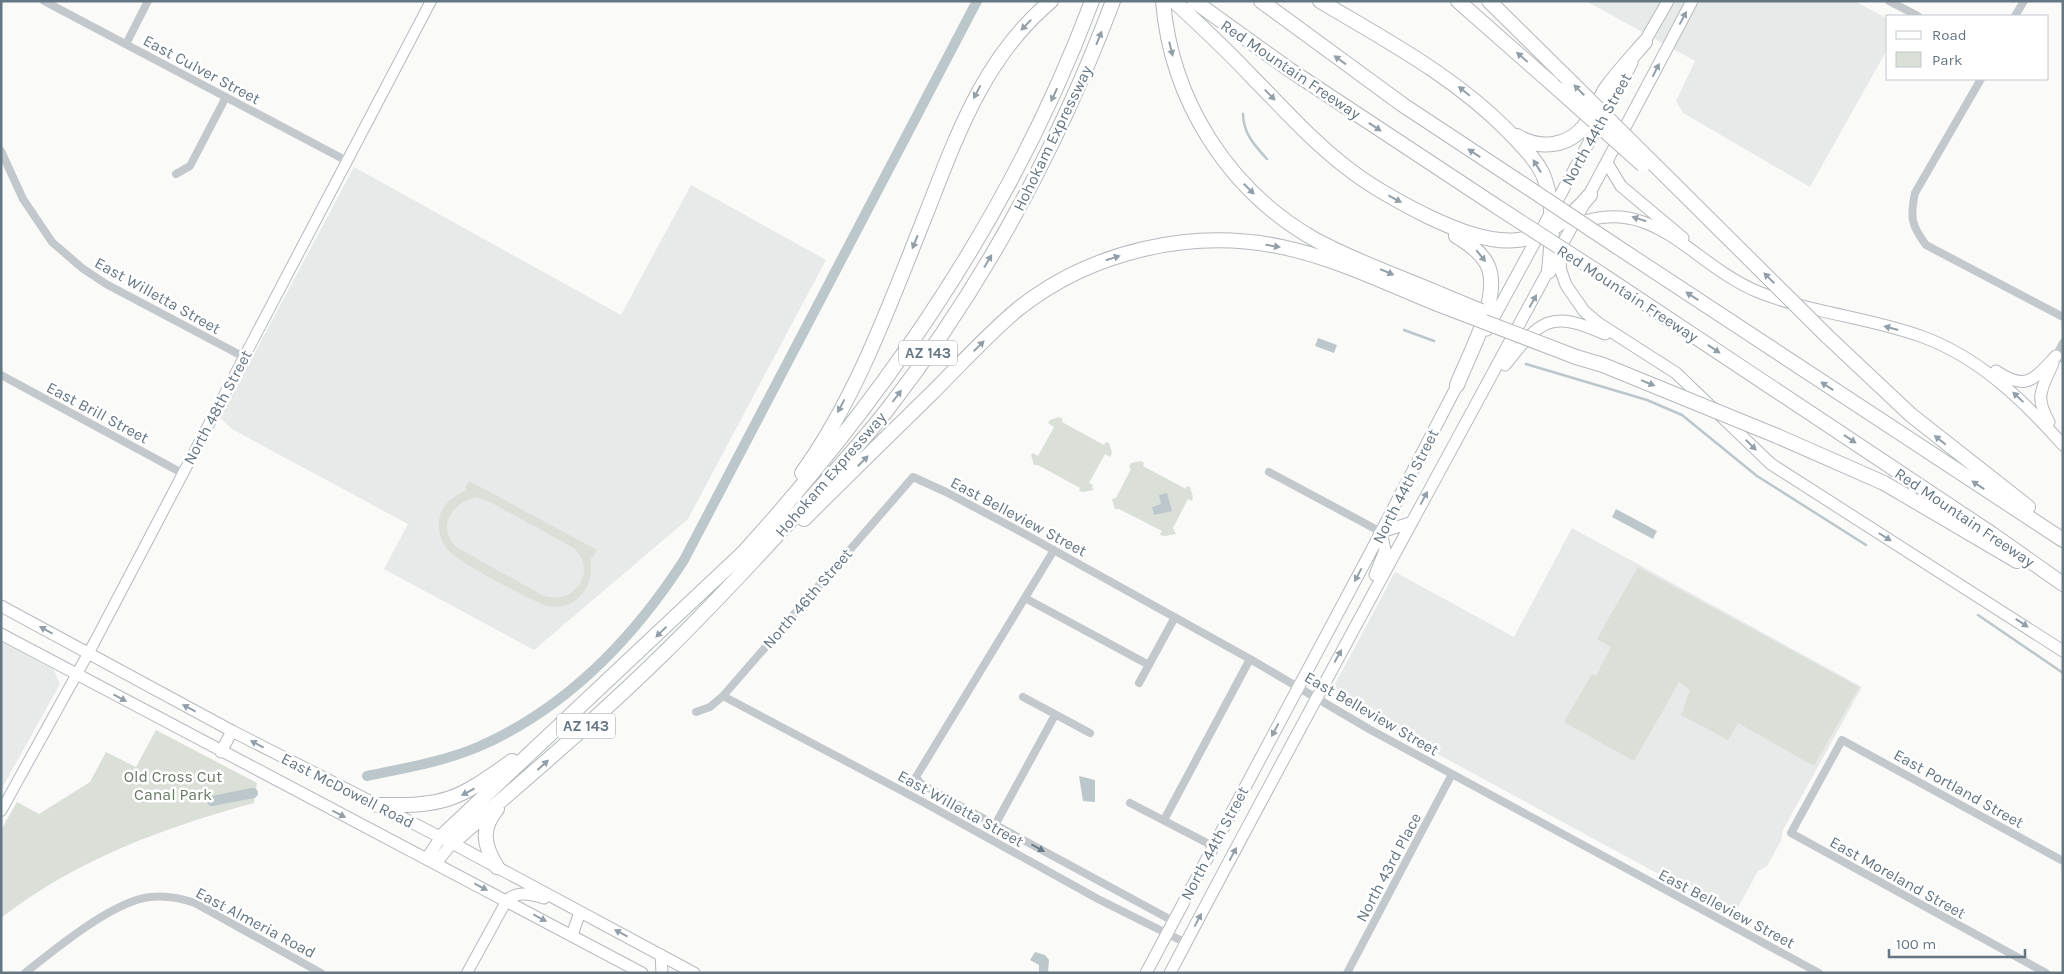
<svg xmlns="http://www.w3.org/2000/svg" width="2064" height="974" font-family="Karla,sans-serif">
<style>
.built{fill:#e8e9e9}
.green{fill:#dadfd7;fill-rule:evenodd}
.water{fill:#bbc7cb}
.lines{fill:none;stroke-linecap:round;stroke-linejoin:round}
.stream{stroke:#bbc7cb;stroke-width:2.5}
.canal{stroke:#bbc7cb;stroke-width:10}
.secondary-casing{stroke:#b3babf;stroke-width:12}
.primary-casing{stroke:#b5babe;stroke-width:13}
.highway-casing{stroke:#b4b9bd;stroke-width:16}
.street{stroke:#c3c8cc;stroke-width:8}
.secondary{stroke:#fff;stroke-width:10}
.primary{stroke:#fff;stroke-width:11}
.highway{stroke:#fff;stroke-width:14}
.highway-bridge-casing{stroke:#b4b9bd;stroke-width:16;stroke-linecap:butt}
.highway-bridge{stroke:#fff;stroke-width:14}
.oneway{fill:#939fa8}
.oneway2{fill:#6a7a87}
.labels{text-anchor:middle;stroke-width:5;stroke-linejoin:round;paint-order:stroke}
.shield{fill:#fff;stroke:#939fa8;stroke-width:1}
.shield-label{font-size:15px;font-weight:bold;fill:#657683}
.street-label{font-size:16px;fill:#657683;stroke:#fff}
.park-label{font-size:16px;fill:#687a64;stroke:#fff}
</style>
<rect width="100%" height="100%" fill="#fafaf8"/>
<path class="built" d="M1586,1h268l34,18v29l-78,139 -127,-74 -7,-12 19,-40z
M354,167l267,148 70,-130 135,75 -138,259 -154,131 -150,-81 24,-45 -176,-95 -12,-11z
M1572,528l290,159 -79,143 -2,11 -14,25 -9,5 -24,44 -396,-215 -4,-14 61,-114 119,65z
M1,641l53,29 6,14 -59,106z"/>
<path class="green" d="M1059,417l4,2 -1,3 42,23 2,-3 3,1 3,10 -2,4 -5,-3 -16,29 4,2 -1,3 2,2 -11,2 -4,-1 1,-3 -42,-23h-4l-3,-10 2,-2 5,3 16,-29 -6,-4 2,-3z
M1141,461l3,2 -1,3 43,23 1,-3 3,1 3,10 -1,4 -4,-2 -15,29 3,6 -12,2 -4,-1 2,-4 -43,-22h-4l-3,-10 4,-1 15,-29 -2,-2 2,-4z
M469,481l128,69 -4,7h-3c6,29 -14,57 -46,48 -17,-7 -82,-41 -94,-53 -9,-9 -12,-20 -11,-32 2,-15 14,-24 28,-30l-2,-2zM477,497l13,5 84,46c24,23 1,59 -32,47l-86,-48c-20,-21 -4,-45 21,-50z
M1638,567l221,120 -45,79 -76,-43 -10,17 -47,-25 9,-25 -11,-8 -45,79 -70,-39 28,-48 4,2 15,-29 -14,-8z
M156,730l101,53 -3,20c-89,24 -179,57 -253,115v-88l16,-28 22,12 51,-32 16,-30 30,15z"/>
<path class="water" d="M1318,338l19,7 -3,8 -19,-7z
M1167,493l5,18 -18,4 -2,-8 9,-3 -2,-9z
M1616,509l41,22 -4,8 -41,-22z
M1079,776l16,4v22l-12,-1z
M1035,952l10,3 4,5 -1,13h-9v-8l-9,-5z"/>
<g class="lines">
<path class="stream" d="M1243,114c0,19 12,32 24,45
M1404,330l30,11
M1526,364l121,36 35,15 75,61 109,69
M1978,615l85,58"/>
<path class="canal" d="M367,776c38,-8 75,-14 111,-29 87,-38 155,-108 206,-187l293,-559
M212,801l41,-8"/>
<g class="secondary-casing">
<path id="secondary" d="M1,811l93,-168 337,-642
M467,973l40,-73"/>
</g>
<g class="primary-casing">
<path id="primary" d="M1641,48l27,-47
M1607,163l14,23 62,52
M1573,225c81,-32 116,37 183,66 53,22 113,26 167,46 57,21 101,64 140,108
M1559,252l2,19 5,14 18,26 14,12 78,50 95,91 292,187
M1487,330l145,-267
M1505,365c36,-45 44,-56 100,-31
M1996,371c31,21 38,8 60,-15
M2049,422c-15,-26 -7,-33 4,-59
M1381,532l29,-9
M1375,575l10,-25 -4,-18
M1,606l231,125 220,112 242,130
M1,634l641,339
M221,752l11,-21
M427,858l14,-21
M436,863l16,-20
M507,900c12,-9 23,-6 37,-2
M572,935l8,-23
M661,955l1,18
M1146,973l224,-420 91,-175
M1170,973c171,-326 351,-646 522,-972"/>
</g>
<g class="highway-casing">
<path id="highway" d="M1163,1c8,99 65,189 151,238 40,22 84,37 126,55
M1174,1c27,25 54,50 79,77 30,30 59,63 93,89 25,20 53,35 81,49 65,31 111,41 163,-21
M1194,1l96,69 209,138
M1261,1l142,104 112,74
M1320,1c67,40 134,75 189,131 13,14 28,28 35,45 11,29 8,64 5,94
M1458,1l100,88
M1489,1l74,73
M1517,136c23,14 52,11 69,-12 9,-12 13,-26 21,-37 12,-16 25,-30 38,-45
M1456,236c12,7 24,15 31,28 16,31 -18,90 -30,121
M1616,246l447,294
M1601,274l391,260 71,50
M1828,337l83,78 117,92
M1777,436l107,47 133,78
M802,473c55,-76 89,-172 124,-259 31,-79 58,-157 125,-213
M804,519c42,-42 85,-84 127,-125 28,-28 56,-59 87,-85 73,-58 173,-81 264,-62 53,11 104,36 153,56
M377,805c69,1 79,-4 135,-44
M441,837l303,-285c147,-162 271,-345 348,-551
M452,843c71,-62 144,-123 211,-189 44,-43 86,-88 128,-134 33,-36 66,-72 96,-110 96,-124 171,-263 226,-409
M497,867c-13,-21 -17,-38 0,-58"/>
</g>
<path class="street" d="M44,1l303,160
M1889,1l29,15
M2015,16l9,-15
M126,44l22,-43
M1981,79l-66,114c-5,24 -4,32 11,52l137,72
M1,151l22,48 29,43 30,26 24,16 138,73
M176,174l14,-8 36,-69
M2063,343l-7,13 7,3
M1,375l181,98
M1269,472l112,60
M1054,550l-138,227 4,6 33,19 220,119
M1025,598l124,67
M1139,683l36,-66
M723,696l200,106 175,97 88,44
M1023,697l67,36
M696,712l14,-5 13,-11 190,-219 33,15 77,41 227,126 119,70 450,244
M1130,803l83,43
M1164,820l86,-161
M995,825l60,-110
M25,973c30,-24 88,-72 125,-76 16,-2 31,1 45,6l126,70
M1347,973l105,-199
M2046,973l-255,-140 51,-93 221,121"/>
<use href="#secondary" class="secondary"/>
<use href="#primary" class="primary"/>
<use href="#highway" class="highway"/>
<g class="highway-bridge-casing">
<path id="highway-bridge" d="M1563,74l265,263
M1558,89l85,76
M1515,179l101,67
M1499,208l102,66
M1440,294l41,17
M1435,303l141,54 27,8 174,71"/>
</g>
<use href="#highway-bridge" class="highway-bridge"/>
</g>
<defs><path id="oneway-solid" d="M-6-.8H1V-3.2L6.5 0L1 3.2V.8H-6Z" transform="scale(1.25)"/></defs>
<g class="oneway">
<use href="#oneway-solid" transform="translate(1683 18) rotate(-62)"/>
<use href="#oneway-solid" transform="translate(1026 25) rotate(134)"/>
<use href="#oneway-solid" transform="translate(1099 38) rotate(-68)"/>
<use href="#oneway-solid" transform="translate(1171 49) rotate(76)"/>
<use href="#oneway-solid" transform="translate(1522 57) rotate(-139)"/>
<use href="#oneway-solid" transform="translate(1340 60) rotate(-144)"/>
<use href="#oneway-solid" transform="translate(1656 70) rotate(-63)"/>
<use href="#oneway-solid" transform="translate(1579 90) rotate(-135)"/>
<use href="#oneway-solid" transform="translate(1464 91) rotate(-141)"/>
<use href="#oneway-solid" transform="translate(977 92) rotate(118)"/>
<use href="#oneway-solid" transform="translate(1054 95) rotate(115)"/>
<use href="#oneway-solid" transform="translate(1270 95) rotate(46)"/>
<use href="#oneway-solid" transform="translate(1375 127) rotate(33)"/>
<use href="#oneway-solid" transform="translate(1474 153) rotate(-147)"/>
<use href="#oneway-solid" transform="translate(1537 166) rotate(-122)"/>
<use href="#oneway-solid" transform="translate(1249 189) rotate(45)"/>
<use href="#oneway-solid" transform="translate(1395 199) rotate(28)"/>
<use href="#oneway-solid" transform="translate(1639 219) rotate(-162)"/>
<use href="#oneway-solid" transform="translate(915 242) rotate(112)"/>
<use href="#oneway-solid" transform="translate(1273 246) rotate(9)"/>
<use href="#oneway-solid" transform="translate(1481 256) rotate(51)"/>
<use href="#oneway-solid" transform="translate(1113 258) rotate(-18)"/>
<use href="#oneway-solid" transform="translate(988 261) rotate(-59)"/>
<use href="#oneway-solid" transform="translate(1387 272) rotate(23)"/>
<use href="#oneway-solid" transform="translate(1769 278) rotate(-135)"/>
<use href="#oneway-solid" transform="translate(1692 296) rotate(-147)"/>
<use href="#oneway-solid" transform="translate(1533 301) rotate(-61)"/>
<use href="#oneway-solid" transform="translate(1891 328) rotate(-165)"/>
<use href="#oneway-solid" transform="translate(979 346) rotate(-45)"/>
<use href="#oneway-solid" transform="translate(1714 349) rotate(34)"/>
<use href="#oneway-solid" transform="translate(1648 383) rotate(22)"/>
<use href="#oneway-solid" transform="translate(1827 386) rotate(-147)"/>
<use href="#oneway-solid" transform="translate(897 396) rotate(-53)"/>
<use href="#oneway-solid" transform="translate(2018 397) rotate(-137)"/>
<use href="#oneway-solid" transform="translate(841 406) rotate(118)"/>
<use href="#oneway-solid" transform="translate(1850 439) rotate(34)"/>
<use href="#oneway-solid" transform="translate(1940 440) rotate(-141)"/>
<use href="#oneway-solid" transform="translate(1751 445) rotate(45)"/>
<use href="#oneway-solid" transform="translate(863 461) rotate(-45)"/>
<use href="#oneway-solid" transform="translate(1978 485) rotate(-147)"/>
<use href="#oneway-solid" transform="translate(1424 498) rotate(-62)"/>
<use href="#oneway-solid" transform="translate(1885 537) rotate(32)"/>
<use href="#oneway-solid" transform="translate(1358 575) rotate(118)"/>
<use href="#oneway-solid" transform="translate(2022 623) rotate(33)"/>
<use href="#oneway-solid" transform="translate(46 630) rotate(-151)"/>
<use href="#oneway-solid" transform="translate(661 632) rotate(136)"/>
<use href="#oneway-solid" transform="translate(1338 656) rotate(-61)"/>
<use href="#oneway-solid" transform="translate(120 698) rotate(28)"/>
<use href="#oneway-solid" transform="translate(189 708) rotate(-152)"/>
<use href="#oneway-solid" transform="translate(1275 730) rotate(118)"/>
<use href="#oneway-solid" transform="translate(257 744) rotate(-152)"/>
<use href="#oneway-solid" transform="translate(543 765) rotate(-42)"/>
<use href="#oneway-solid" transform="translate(468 792) rotate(152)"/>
<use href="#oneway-solid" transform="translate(339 814) rotate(27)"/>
<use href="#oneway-solid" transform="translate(1233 854) rotate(-62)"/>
<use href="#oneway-solid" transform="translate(481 887) rotate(28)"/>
<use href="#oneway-solid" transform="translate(540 918) rotate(28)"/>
<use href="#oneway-solid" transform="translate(1198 920) rotate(-62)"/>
<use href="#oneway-solid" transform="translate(621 933) rotate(-152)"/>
</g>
<use class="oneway2" href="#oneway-solid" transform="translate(1038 848) rotate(29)"/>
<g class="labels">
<g class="shield">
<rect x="899" y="340.5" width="58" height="25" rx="4"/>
<rect x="557" y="713.5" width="58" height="25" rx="4"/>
</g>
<g class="shield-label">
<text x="928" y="358">AZ 143</text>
<text x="586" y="731">AZ 143</text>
</g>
<g class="street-label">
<text transform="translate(202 69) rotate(28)" y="6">East Culver Street</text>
<text transform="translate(1291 69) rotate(34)" y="6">Red Mountain Freeway</text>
<text transform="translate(1596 129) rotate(-61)" y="6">North 44th Street</text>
<text transform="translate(1052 138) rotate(-64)" y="6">Hohokam Expressway</text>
<text transform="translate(1628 293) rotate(33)" y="6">Red Mountain Freeway</text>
<text transform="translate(158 295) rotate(29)" y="6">East Willetta Street</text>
<text transform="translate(217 407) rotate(-62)" y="6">North 48th Street</text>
<text transform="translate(98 412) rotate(28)" y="6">East Brill Street</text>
<text transform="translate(830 474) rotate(-49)" y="6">Hohokam Expressway</text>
<text transform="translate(1405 486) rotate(-63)" y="6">North 44th Street</text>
<text transform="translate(1019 516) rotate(28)" y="6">East Belleview Street</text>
<text transform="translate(1965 517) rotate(34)" y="6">Red Mountain Freeway</text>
<text transform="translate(807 598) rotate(-49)" y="6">North 46th Street</text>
<text transform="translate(1372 713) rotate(30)" y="6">East Belleview Street</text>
<text transform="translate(1959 788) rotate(29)" y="6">East Portland Street</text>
<text transform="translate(348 790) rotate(27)" y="6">East McDowell Road</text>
<text transform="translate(961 808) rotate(29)" y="6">East Willetta Street</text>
<text transform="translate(1214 843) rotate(-62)" y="6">North 44th Street</text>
<text transform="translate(1388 867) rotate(-62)" y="6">North 43rd Place</text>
<text transform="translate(1898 877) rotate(29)" y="6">East Moreland Street</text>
<text transform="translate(1727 908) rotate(28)" y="6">East Belleview Street</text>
<text transform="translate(256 922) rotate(28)" y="6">East Almeria Road</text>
</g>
<g class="park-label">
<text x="173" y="782">Old Cross Cut<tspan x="173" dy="18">Canal Park</tspan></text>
</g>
</g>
<rect width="2064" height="974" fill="none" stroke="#657683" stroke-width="5"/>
<rect x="1886" y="15" width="162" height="65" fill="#ffffff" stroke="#c1c8cd"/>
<rect x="1896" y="31" width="25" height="8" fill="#ffffff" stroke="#c1c8cd"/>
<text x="1932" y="40" font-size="15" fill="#657683">Road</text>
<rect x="1896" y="52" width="25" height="15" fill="#dadfd7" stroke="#c1c8cd"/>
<text x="1932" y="65" font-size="15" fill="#657683">Park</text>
<path d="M1889 949v8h136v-8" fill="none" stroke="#657683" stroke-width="2.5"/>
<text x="1896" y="949" font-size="15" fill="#657683" stroke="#ffffff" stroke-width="4" paint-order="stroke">100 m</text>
</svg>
